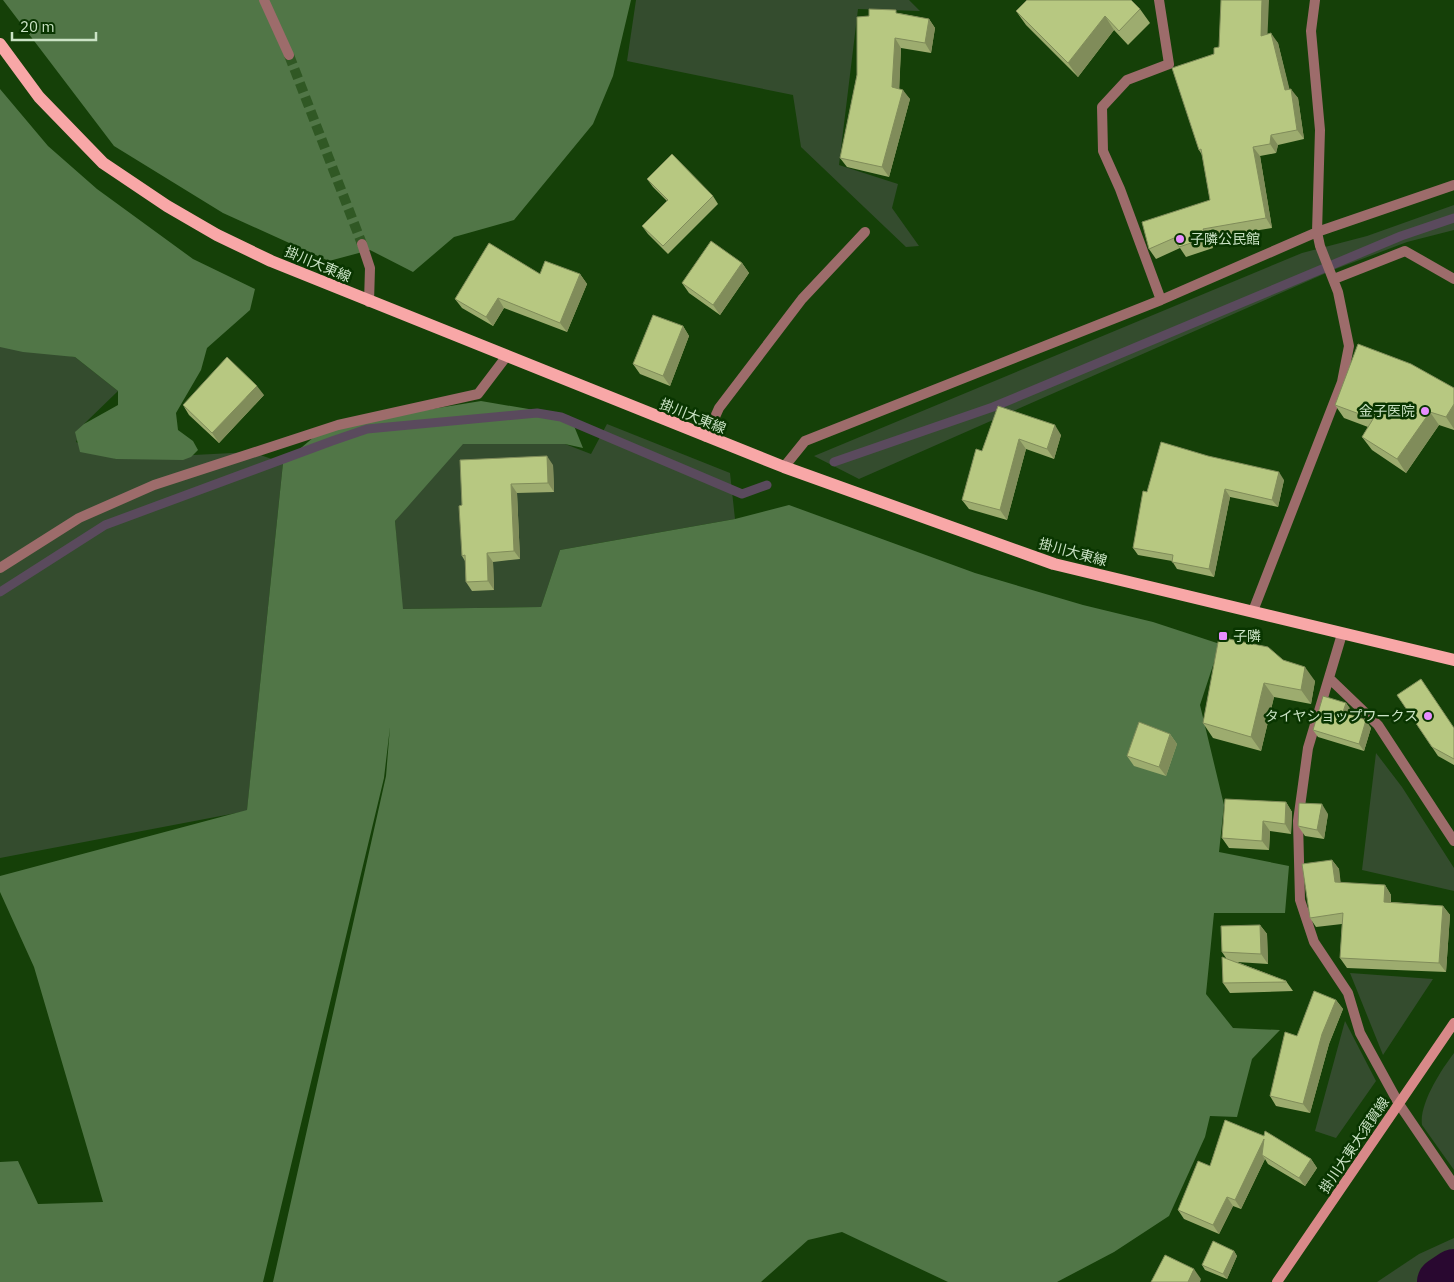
<svg xmlns="http://www.w3.org/2000/svg" width="1454" height="1282" font-family="'IBM Plex Sans','Noto Sans JP',sans-serif">
<style>
.green{fill:#344c2e}
.forest{fill:#517647}
.lines{fill:none;stroke-linecap:round;stroke-linejoin:round}
.stream{stroke:#5a4a5d;stroke-width:9}
.river{stroke:#290830;stroke-width:50}
.street-tunnel{stroke:#305824;stroke-width:10;stroke-dasharray:10 5;stroke-linecap:butt}
.lane{stroke:#9d6c6b;stroke-width:10}
.street{stroke:#9d6c6b;stroke-width:10}
.secondary{stroke:#d88989;stroke-width:10}
.primary{stroke:#f8a7a7;stroke-width:12}
.wall{fill:#9dac6f}
.shaded-wall{fill:#808c5a}
.building{fill:#b7c881;stroke:#808c5a}
.poi-dot{fill:#e88eff;stroke:#093500;stroke-width:2}
.labels{text-anchor:middle;stroke-width:5;stroke-linejoin:round;paint-order:stroke}
.poi-label{font-size:14px;fill:#cbe3c5;stroke:#093500;text-anchor:start}
.street-label{font-size:14px;fill:#cbe3c5;stroke:#093500}
</style>
<rect width="100%" height="100%" fill="#154008"/>
<path class="green" d="M636,0h273l11,11 -62,-2 -19,156 59,19 -6,24 27,38 -13,1 -105,-100 -8,-52 -166,-34z
M1454,205v25l-47,12 -74,28 -474,209 -45,-23 488,-203 65,-17z
M0,343l75,14 43,34 -34,33 -8,18 40,17 136,-7 31,11 -36,348 -247,47z
M607,424l123,49 5,46 -175,31 -19,57 -139,2 -7,-88 63,-79 107,2 26,10z
M1376,753l26,34 52,81v23l-92,-21z
M1350,973l83,6 -50,76z
M1345,1021l31,60 -40,57 -21,-7z
M1454,1053v117l-32,-45c-3,-21 19,-55 32,-72z
M1454,1238v44h-77l42,-28z"/>
<path class="forest" d="M3,0h628l-18,76 -20,48 -79,96 -60,17 -41,35 -43,-22 -41,11 -106,-48 -109,-67z
M0,89l48,57 49,43 96,70 62,30 -5,21 -43,38 -6,22 -25,43 2,17 15,11 5,9 -7,7 -8,3 -67,-1 -36,-7 -5,-20 9,-8 34,-19v-14l-43,-34 -52,-5 -23,-5z
M481,401l89,15 13,32 -18,-4h-102l-68,77 8,88 138,-2 19,-57 175,-31 54,-14 186,68 108,32 70,17 67,22 -20,61 24,100 -5,47 70,14 -4,47h-71l-8,81 27,34 47,2 -28,29 -15,58 -27,-1 -5,21 -36,79 -55,36 -57,30h-109l-106,-50 -34,8 -47,42h-488l113,-506 4,-49 -6,51 -121,504h-263v-120l18,-1 20,43 65,-2 -69,-235 -34,-75v-16l247,-66 36,-347 44,-37z"/>
<g class="lines">
<path class="stream" d="M834,462l159,-55 408,-171 53,-18
M0,592l105,-67 227,-84 35,-12 170,-16 24,4 181,77 25,-9"/>
<path class="river" d="M1442,1282l12,-8"/>
<path class="street-tunnel" d="M289,55l73,189"/>
<path class="lane" d="M1317,232l137,-47
M706,437l13,-29 83,-109 63,-67
M1399,1104l55,81"/>
<path class="street" d="M264,0l25,55
M1159,0l10,64 -42,16 -25,27 1,44 17,38 41,111
M362,244l8,24 -1,34
M1334,279l71,-28 49,28
M784,467l21,-26 356,-141 156,-68
M0,568l79,-50 75,-33 184,-60 140,-31 28,-37
M1253,611l89,-229 7,-36 -11,-54 -18,-46 -3,-14 3,-102 -9,-99 4,-31
M1342,634l-34,114 -10,73 2,79 14,42 34,51 12,40 39,71
M1329,678l49,47 76,116"/>
<path class="secondary" d="M1277,1282l177,-259"/>
<path class="primary" d="M0,44l39,53 64,66 64,43 50,29 54,26 513,206 270,97 400,96"/>
</g>
<path class="wall" d="M1140,9l10,14 -22,22 -14,-15 -36,47 -52,-52 -10,-14z
M898,13l31,6 6,9 -4,25 -30,-5 -2,41 11,10 -21,78 -42,-10 -7,-9 29,-142z
M1268,34l10,9 11,46 9,9 6,41 -26,6 -2,8 -16,3 12,72 -62,10 3,10 -27,9 -6,-9 -24,11 -7,-10 61,-49 -8,-45 -3,-5 15,-96z
M647,179l66,17 5,8 -50,50 -20,-20 -6,-8 25,-25 -14,-14z
M742,263l7,10 -29,42 -31,-22 -7,-10z
M540,274h40l7,10 -20,48 -63,-24 -11,18 -31,-18 -7,-9z
M683,326l6,10 -19,50 -30,-12 -7,-10z
M1454,388v42l-15,-5 -33,48 -34,-23 -10,-13 6,-10 -24,-9 -9,-13z
M264,395l-45,48 -30,-28 -6,-10z
M998,406l63,29 -7,24 -28,-10 -19,71 -38,-11 -7,-9 20,-49z
M553,465l1,27 -37,1 3,66 -27,3 1,28 -22,1 -6,-9 -1,-21 -3,-5v-51z
M1284,480l-6,27 -48,-10 -16,80 -37,-8 -5,-8 -34,-6 -5,-7 14,-56z
M1283,660l32,21 -4,23 -37,-7 -13,54 -48,-13 -10,-15z
M1397,695l57,33v37l-16,-9z
M1346,703l5,7 -1,5 21,13 -7,23 -46,-14 -5,-7z
M1170,734l7,10 -11,32 -32,-10 -7,-10z
M1286,802l6,10 -1,22 -21,-3 -1,19 -40,-2 -7,-10z
M1328,814l-4,25 -19,-3 -7,-10z
M1332,860l7,9 1,14 45,2 6,10v7l52,4 7,9 -4,57 -99,-4 -7,-10 2,-34 -26,3 -6,-9z
M1260,925l7,9 1,30 -31,-2 49,19 7,10 -63,2 -7,-10 3,-25 -4,-6z
M1336,1000l7,9 -14,35 -19,69 -34,-7 -6,-10 27,-60z
M1225,1120l86,39 6,9 -12,18 -37,-22 -3,-5 -24,50 -8,-3 -14,28 -35,-15 -6,-9 32,-44z
M1234,1251l3,5 -10,23 -22,-9 -3,-5z"/>
<path class="shaded-wall" d="M1262,0h7l-2,46 -6,-10z
M1105,16l9,14 -36,47 -10,-14z
M929,19l6,9 -4,25 -6,-10z
M1271,33l7,10 14,56 -7,-9z
M895,38l6,10 -2,48 -7,-9z
M1291,89l7,9 6,41 -7,-9z
M903,90l7,9 -21,78 -7,-10z
M1271,135l7,10 -2,8 -6,-9z
M1253,147l7,9 12,72 -6,-10z
M1203,229l7,9 3,10 -7,-10z
M742,263l7,10 -29,42 -7,-10z
M580,274l7,10 -20,48 -7,-9z
M498,298l6,10 -11,18 -7,-9z
M683,326l6,10 -19,50 -7,-10z
M257,386l7,9 -45,48 -7,-10z
M1454,404v25l-8,-12z
M1430,412l9,13 -33,48 -9,-14z
M1055,425l6,10 -7,24 -7,-10z
M1019,439l7,10 -19,71 -7,-10z
M547,456l6,9 1,27 -6,-9z
M1279,472l5,8 -6,27 -6,-7z
M511,484l6,9 3,66 -6,-8z
M1225,489l5,8 -16,80 -5,-8z
M487,553l6,9 1,28 -6,-9z
M1305,667l10,14 -4,23 -10,-14z
M1264,683l10,14 -13,54 -10,-14z
M1346,703l5,7 -3,10 -5,-8z
M1366,720l5,8 -7,23 -5,-7z
M1170,734l7,10 -11,32 -7,-9z
M1286,802l6,10 -1,22 -6,-10z
M1322,804l6,10 -4,25 -7,-9z
M1263,821l7,10 -1,19 -7,-9z
M1332,860l7,9 3,23 -7,-10z
M1385,885l6,10 -1,17 -6,-10z
M1443,906l7,9 -4,57 -7,-9z
M1260,925l7,9 1,30 -7,-10z
M1336,1000l7,9 -14,35 -19,69 -7,-9 19,-70z
M1264,1139l-2,16 3,4 -24,50 -6,-9z
M1311,1159l6,9 -12,18 -6,-8z
M1227,1197l6,9 -14,28 -6,-9z
M1234,1251l3,5 -10,23 -4,-5z
M1194,1269l7,10 -1,3h-12z"/>
<path class="building" d="M1027,0h104l9,9 -21,22 -14,-15 -37,47 -52,-52z
M1221,0h41l-1,36 10,-3 14,57 6,-1 6,41 -26,5 -1,9 -17,3 13,71 -63,11 3,9 -27,9 -5,-9 -25,11 -7,-27 68,-22 -9,-51 -2,1 -27,-82 42,-14v-6l5,-1z
M869,9l27,1v3l33,6 -4,24 -30,-5 -3,49 11,3 -21,77 -42,-9 17,-83v-58l12,-1z
M672,154l41,42 -50,50 -21,-20 26,-26 -21,-21z
M711,241l31,22 -29,42 -31,-22z
M489,243l51,31 5,-13 35,13 -20,49 -62,-25 -12,19 -31,-18z
M653,315l30,11 -20,50 -30,-12z
M1358,344l53,20 43,24v16l-8,13 -16,-5 -33,47 -35,-22 11,-18 -38,-14z
M227,357l30,29 -45,47 -29,-28z
M998,406l57,19 -8,24 -28,-10 -19,71 -38,-10 14,-51 6,2z
M1161,442l47,14 71,16 -7,28 -47,-11 -16,80 -37,-7 1,-7 -40,-7 10,-57 4,1z
M547,456l1,27 -37,1 3,67 -27,2 1,28 -22,1 -1,-27 -3,1 -3,-50 3,-1 -2,-45z
M1219,637l49,10 15,13 22,7 -4,23 -37,-7 -13,54 -48,-14z
M1421,679l33,49v31l-22,-12 -35,-52z
M1323,696l23,7 -3,9 23,8 -7,24 -46,-14z
M1139,722l31,12 -11,33 -32,-11z
M1225,799l61,3 -1,22 -22,-3 -1,20 -40,-3z
M1299,803l23,1 -5,26 -19,-4z
M1332,860l3,22 50,3 -1,17 59,4 -4,57 -99,-5 3,-45 -33,5 -8,-54z
M1260,925l1,29 -39,-2 -1,-26z
M1222,957l64,24v1l-63,1z
M1314,991l22,9 -14,34 -19,70 -33,-8 15,-64 12,4z
M1225,1120l39,16 1,-5 46,28 -12,19 -37,-23 2,-16 -29,61 -8,-3 -14,28 -35,-15 20,-49 12,5z
M1213,1241l21,10 -11,23 -21,-9z
M1165,1255l29,14 -6,13h-37z"/>
<g class="poi-dot">
<circle cx="1180" cy="239" r="5"/>
<circle cx="1425" cy="411" r="5"/>
<rect x="1218" y="631" width="10" height="10" rx="2.5"/>
<circle cx="1428" cy="716" r="5"/>
</g>
<g class="labels">
<g class="poi-label">
<text x="1190" y="244">子隣公民館</text>
<text x="1415" y="416" text-anchor="end">金子医院</text>
<text x="1233" y="641">子隣</text>
<text x="1418" y="721" text-anchor="end">タイヤショップワークス</text>
</g>
<g class="street-label">
<text transform="translate(318 264) rotate(23)" y="5">掛川大東線</text>
<text transform="translate(693 416) rotate(22)" y="5">掛川大東線</text>
<text transform="translate(1073 552) rotate(15)" y="5">掛川大東線</text>
<text transform="translate(1354 1145) rotate(-56)" y="5">掛川大東大須賀線</text>
</g>
</g>
<path d="M12 32v8h84v-8" fill="none" stroke="#cbe3c5" stroke-width="2.5"/>
<text x="20" y="32" font-size="15" fill="#cbe3c5" stroke="#093500" stroke-width="4" paint-order="stroke">20 m</text>
</svg>
